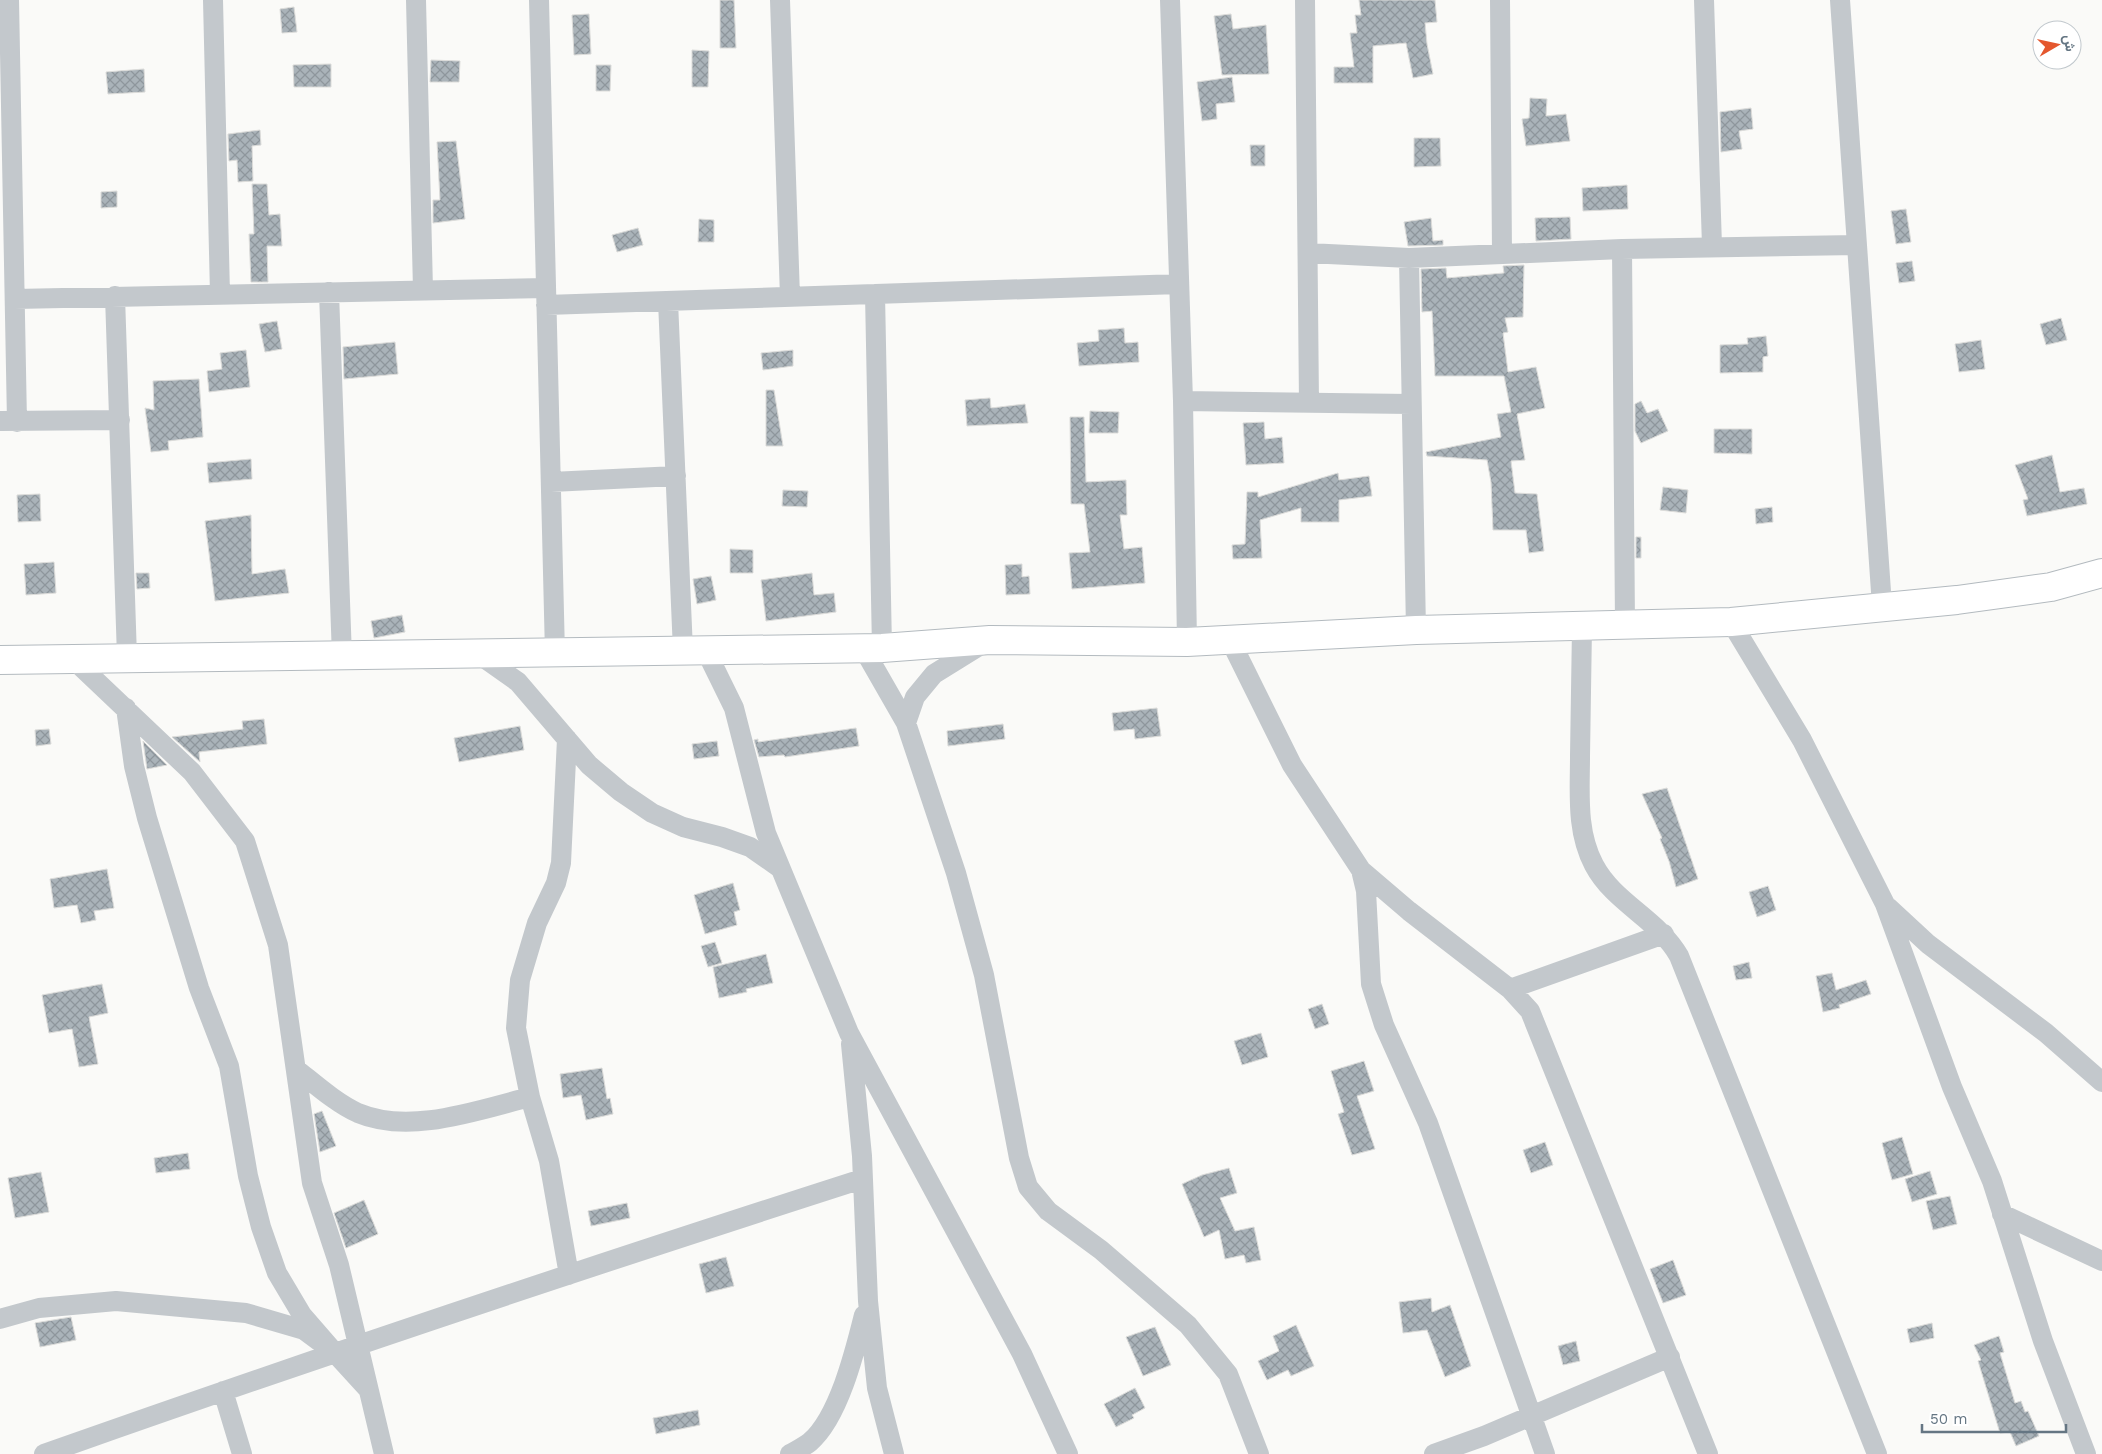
<svg xmlns="http://www.w3.org/2000/svg" width="2102" height="1454" font-family="'Work Sans',Vazirmatn,sans-serif">
<style>
.building{fill:url(#building-cross-hatch);stroke:#dcdcda}
.lines{fill:none;stroke-linecap:round;stroke-linejoin:round}
.secondary-casing{stroke:#b3babf;stroke-width:30}
.street{stroke:#c3c8cc;stroke-width:20}
.secondary{stroke:#fff;stroke-width:28}
</style>
<defs>
<pattern id="building-cross-hatch" width="8" height="8" patternUnits="userSpaceOnUse" patternTransform="scale(1.25)"><rect width="8" height="8" fill="#aab3b9"/><path d="M0 0l8 8M0 8l8-8" fill="none" stroke="#8e969c"/></pattern>
</defs>
<rect width="100%" height="100%" fill="#fafaf8"/>
<path class="building" d="M720,0h14l2,48h-16z
M1359,0h76l2,22 -12,1 2,21 6,30 -20,4 -7,-35 -33,3v37h-39v-16h20l-4,-34h7l-2,-18h6z
M294,7l3,25 -15,1 -2,-24z
M589,14l2,40 -17,1 -2,-40z
M1231,14l2,15 33,-4 3,49 -47,1 -8,-59z
M692,50l17,1 -1,36h-16z
M431,60l29,1 -1,21h-29z
M331,64v23h-37l-1,-22z
M596,65h15l-1,26h-14z
M144,69l1,23 -37,2 -2,-22z
M1232,77l3,25 -19,2 1,15 -15,2 -5,-39z
M1530,98l17,1 -1,17 20,-2 4,27 -44,5 -4,-27 7,-1z
M1751,108l2,21 -14,2 3,18 -21,3 -1,-40z
M260,130l1,15 -9,1 1,35 -15,1 -1,-22 -8,1 -1,-27z
M1414,138h26l1,28 -27,1z
M456,141l9,78 -32,4v-23h7l-3,-58z
M1250,145h15v21h-14z
M252,184h15l2,31 11,-1 2,32h-15l1,36h-17l-2,-48h5z
M1627,185l1,24 -45,2 -1,-23z
M117,191v16l-16,1v-16z
M1906,209l5,33 -15,2 -5,-33z
M1570,217l1,22 -35,2 -1,-23z
M1431,218l2,23 10,-1v5l-35,1 -4,-24z
M699,219l15,1v22h-16z
M638,228l5,17 -26,7 -5,-17z
M1912,261l3,20 -16,2 -3,-20z
M1524,265l-1,52 -18,1 3,14 -5,1 5,39 28,-5 9,41 -28,6 8,46 -14,1 4,32 22,1 7,57 -15,2 -3,-23h-33l-2,-48 -4,-22 -60,-4 -1,-4 75,-15 -4,-23 14,-2 -7,-36h-69l-3,-65 -10,1 -1,-43 25,-1 1,10 57,-5 -1,-7z
M2061,318l6,22 -21,5 -6,-21z
M277,321l5,28 -17,3 -6,-28z
M1124,328l1,15 13,-1 1,20 -60,4 -2,-23 22,-2 -1,-11z
M1766,336l2,20 -5,1v15l-43,1v-28l28,-1 -1,-6z
M1981,340l4,29 -26,3 -4,-28z
M395,342l3,32 -54,5 -1,-32z
M246,350l4,37 -41,5 -2,-21 15,-2 -2,-16z
M793,350v16l-30,4 -2,-17z
M199,379l4,58 -35,4 1,9 -18,2 -6,-44 9,2 -1,-29z
M766,390h8l9,56h-17z
M990,398l1,10 34,-4 3,19 -61,3 -2,-26z
M1641,401l6,12 11,-4 10,22 -27,12 -6,-12v-27z
M1090,411l29,1 -1,21h-29z
M1070,417h14l2,65 40,-2 1,35h-7l4,34 18,-2 3,36 -73,6 -3,-36 21,-1 -6,-48h-13z
M1264,422l1,17 17,-2 2,26 -38,2 -3,-42z
M1714,429h38v25l-38,-1z
M2052,455l8,37 24,-4 3,16 -60,12 -4,-16 5,-1 -13,-34z
M251,459l1,20 -43,4 -2,-20z
M1338,473l1,7 30,-4 3,20 -33,4v22h-38v-14l-41,12 2,38 -29,1 -1,-14 13,-1 2,-52h11v5z
M1663,487l25,3 -2,23 -26,-3z
M783,490l25,1 -1,16 -25,-1z
M40,494l1,27 -23,1 -1,-27z
M1772,507l1,15 -17,2 -1,-15z
M251,515l1,59 33,-5 4,24 -74,8 -10,-80z
M1636,537h5v21h-5z
M730,549l23,1v23h-23z
M54,562l2,31 -30,2 -2,-31z
M1022,564v13l7,-1 1,18 -24,1 -1,-30z
M136,573h13l1,15 -13,1z
M812,573l2,22 20,-2 2,19 -70,9 -5,-41z
M711,576l5,24 -19,4 -4,-25z
M402,615l3,17 -31,6 -3,-17z
M1157,708l4,28 -26,3 -1,-10 -20,2 -2,-18z
M264,719l3,25 -68,8 1,10 -28,-25 71,-8 -1,-8z
M1003,724l2,15 -57,7 -1,-15z
M520,726l4,24 -65,12 -5,-24z
M856,728l3,18 -74,11 -1,-2 -25,2 -5,-17 4,-1v3z
M49,729l2,15 -15,2 -1,-16z
M143,741l24,24 -20,4z
M717,741l2,15 -25,3 -2,-15z
M1667,788l31,91 -22,8 -7,-26 -9,-22 2,-1 -20,-44z
M107,869l7,39 -20,3 2,9 -15,3 -4,-18 -23,3 -4,-29z
M733,883l7,27 -6,2 3,13 -32,9 -11,-39z
M1768,886l8,24 -19,7 -8,-25z
M715,942l7,21 -14,4 -7,-21z
M766,954l7,29 -27,6 1,3 -28,6 -6,-31z
M1749,962l3,16 -16,2 -3,-14z
M1832,973l4,17 30,-10 5,14 -32,11 1,3 -17,4 -7,-36z
M102,984l6,29 -19,4 9,47 -19,3 -7,-38 -23,4 -7,-38z
M1322,1004l7,20 -14,5 -7,-20z
M1261,1033l7,24 -26,8 -8,-24z
M1364,1061l10,30 -17,5 18,53 -23,6 -14,-41 6,-2 -13,-41z
M602,1068l5,31 3,-1 3,16 -27,6 -5,-25 -18,3 -3,-24z
M322,1111l14,35 -16,6 -6,-38z
M1902,1137l11,37 -21,6 -10,-37z
M1545,1142l8,23 -22,8 -8,-23z
M188,1153l2,16 -34,4 -2,-15z
M1229,1168l8,25 -17,5 15,33 19,-4 7,33 -15,3 -2,-8 -19,4 -6,-29 -15,7 -22,-53 20,-9z
M1930,1171l7,23 -25,8 -7,-23z
M41,1172l8,40 -34,6 -7,-40z
M1950,1196l7,28 -24,6 -7,-29z
M364,1200l14,34 -32,14 -12,-35z
M627,1203l3,15 -39,8 -3,-15z
M726,1257l8,29 -28,7 -7,-29z
M1673,1260l13,35 -23,8 -13,-34z
M1431,1298l1,14 18,-7 21,61 -26,11 -18,-47 -24,3 -4,-31z
M71,1317l5,23 -36,7 -5,-24z
M1932,1323l2,15 -24,5 -3,-14z
M1296,1325l18,41 -23,10 -3,-6 -21,10 -9,-19 21,-10 -6,-15z
M1155,1327l16,38 -28,11 -17,-39z
M1999,1336l5,16 -4,1 15,50 6,-2 4,11 3,-1 11,25 -23,10 -6,-14 -10,1 -22,-72 3,-1 -7,-15z
M1576,1341l4,20 -17,4 -5,-19z
M1135,1388l10,20 -13,7 2,3 -18,9 -12,-23z
M698,1410l2,15 -44,9 -3,-16z"/>
<g class="lines">
<g class="secondary-casing">
<path id="secondary" d="M0,660l882,-12 108,-8 197,2 229,-12 315,-8 226,-22 94,-13 51,-14"/>
</g>
<path class="street" d="M9,0l8,422
M213,0l7,294
M416,0l7,290
M539,0l16,654
M780,0l10,297
M1170,0l13,401 4,241
M1305,0l4,403
M1500,0l2,253
M1704,0l8,246
M1840,0l42,606
M1622,249l3,376
M1308,253l101,5 213,-9 235,-4
M1409,258l7,372
M329,292l13,365
M875,294l7,354
M115,296l12,361
M15,299l531,-11
M668,301l15,350
M546,305l633,-21
M1183,401l228,3
M0,421l120,-1
M551,482l125,-6
M1731,622l71,118 83,164 67,183 40,94 51,160 43,113
M1582,627c-1,43 -1,86 -2,129 0,37 -4,75 14,109 20,38 64,54 85,91l198,498
M1230,640l62,125 69,105 48,41 101,78 20,22 178,443
M863,648l43,75 50,150 28,102 35,183 9,29 20,24 53,39 87,75 40,49 31,80
M706,651l28,57 32,125 83,200 173,321 46,100
M480,655l38,27 71,83 32,27 31,21 31,14 39,10 28,10 30,21
M74,660l118,112 53,69 33,104 34,238 27,82 45,189
M126,708l8,58 13,52 52,170 30,78 19,110 13,51 16,46 25,42 33,38
M906,723l9,-26 19,-23 50,-31
M567,739l-6,124 -5,20 -19,40 -17,57 -4,48 14,69 19,64 20,114
M1361,870l5,21 5,93 13,41 44,98 117,331
M1888,907l40,37 118,89 56,49
M1510,989l154,-55
M851,1044l11,112 6,145 9,87 17,66
M296,1069c19,15 40,34 62,44 52,22 120,-3 172,-16
M2002,1214l100,47
M0,1319l39,-11 77,-7 130,12 58,17 31,23 32,35
M223,1391l19,63
M44,1454c271,-96 544,-187 818,-275
M790,1454c7,-4 14,-7 20,-12 29,-25 45,-91 54,-127
M1434,1454l50,-18 186,-79"/>
<use href="#secondary" class="secondary"/>
</g>
<g transform="translate(2057 45) rotate(81)"><circle r="24" fill="#ffffff" stroke="#c1c8cd"/>
<path d="M0-4L9 19L0 12L-9 19Z" fill="#e4572e"/>
<text y="-8" font-size="14" font-weight="bold" text-anchor="middle" fill="#657683">ش</text>
</g>
<path d="M1922 1424v8h144v-8" fill="none" stroke="#657683" stroke-width="2.5"/>
<text x="1930" y="1424" font-size="15" fill="#657683" stroke="#ffffff" stroke-width="4" paint-order="stroke">50 m</text>
</svg>
